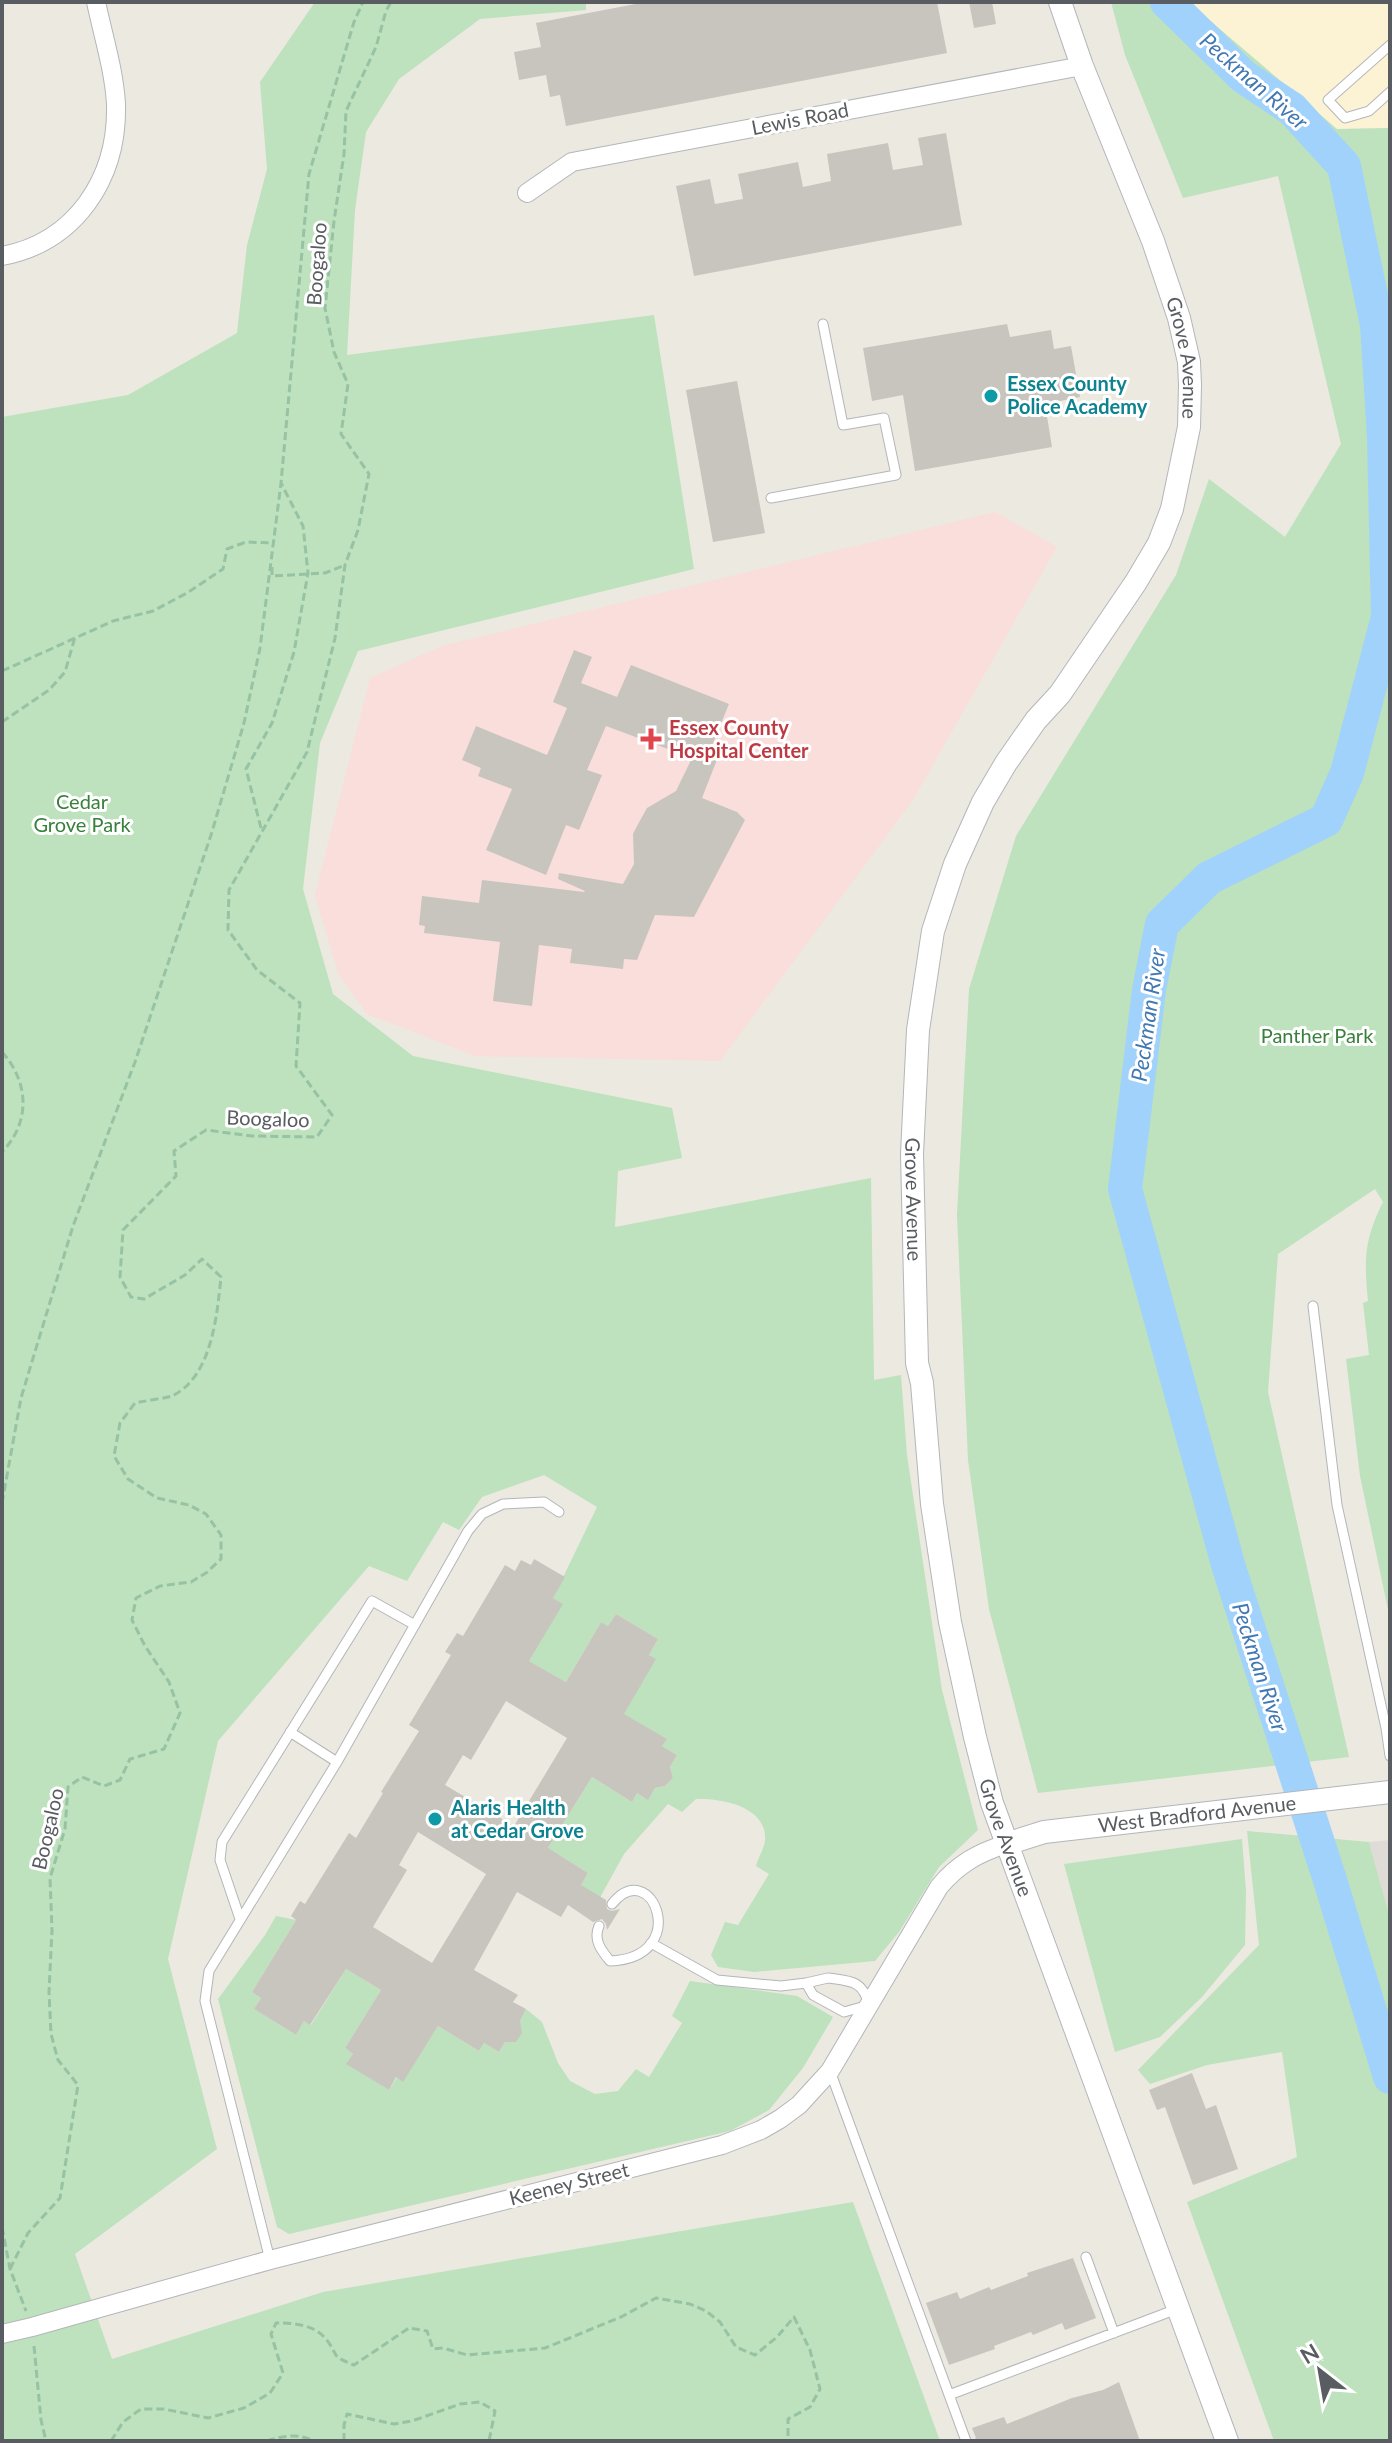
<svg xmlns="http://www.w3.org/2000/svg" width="1392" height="2443" font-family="Lato,sans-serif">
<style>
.commercial{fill:#fcf3d5}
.industrial{fill:#dfdcd8}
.medical{fill:#f9dedb}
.green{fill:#bde2bd}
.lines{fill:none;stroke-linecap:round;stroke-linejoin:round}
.river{stroke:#a1d2fb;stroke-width:34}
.building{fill:#c8c5bf;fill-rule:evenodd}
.service-casing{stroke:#b3b6ba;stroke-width:11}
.minor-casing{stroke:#b3b6ba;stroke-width:20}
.tertiary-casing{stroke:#b3b6ba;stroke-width:24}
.path{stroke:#97c2a3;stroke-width:3;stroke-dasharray:8 4;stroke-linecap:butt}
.service{stroke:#fff;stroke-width:9}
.minor{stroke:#fff;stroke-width:18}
.tertiary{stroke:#fff;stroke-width:22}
.culture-dot{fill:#0f9aa8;stroke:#fff;stroke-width:3}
.health-dot{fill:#e0444e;stroke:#fff;stroke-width:3}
.labels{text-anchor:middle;stroke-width:6;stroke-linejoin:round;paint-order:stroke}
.street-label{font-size:20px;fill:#595c60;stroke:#fff}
.culture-label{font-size:20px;font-weight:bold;fill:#0d838f;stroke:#fff;text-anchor:start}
.health-label{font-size:20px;font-weight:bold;fill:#be3a42;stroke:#fff;text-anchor:start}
.park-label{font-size:20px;fill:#38803c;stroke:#fff}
.water-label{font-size:22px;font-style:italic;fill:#4279b3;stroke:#fff}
</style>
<rect width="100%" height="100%" fill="#ebe9e0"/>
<path class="commercial" d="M1188,2h202v126l-53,1z"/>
<path class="industrial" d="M1390,1840v78l-21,-76z"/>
<path class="medical" d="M995,512l62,35 -144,253 -193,261 -245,-5 -108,-42 -29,-41 -23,-78 55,-217 72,-32z"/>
<path class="green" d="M315,2h271v8l-106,9 -81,60 -33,53 -11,78 -8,145 307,-40 40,254 -336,82 -38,92 -17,146 30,105 80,62 259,52 10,50 -64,13 -3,56 256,-49 3,202 27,-5 6,80 35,235 36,140 -39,37 -40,65 -24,29 -121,11 -36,-5 -7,-12 14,-33 13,3 31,-51 -13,-8c2,-8 8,-17 9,-25 3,-35 -44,-43 -69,-42l-14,13 -14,-8 -44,50 -27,49 -20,-12 11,-18 -29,-18 -14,-2 47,-76 40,25 5,-9 11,6 7,-11 10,-2 8,-8 -3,-11 7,-12 -15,-9 4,-7 -43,-25 32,-55 -6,-4 9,-16 -42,-25 -8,12 -7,-4 -35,60 -37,-21 33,-57 -9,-6 44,-91 -53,-32 -62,22 -23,33 -16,-8 -36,59 -38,-15 -151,175 -50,218 49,190 -142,105 37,105 211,-67 530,-90 87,239h-938v-2024l126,-22 109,-62 10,-88 20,-76 -7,-87z
M1111,2h77l149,127 53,-1v202l-8,16 8,35v1238l-30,-143 -14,-117 23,-4 -6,-52 5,-2c-4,-41 -4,-61 15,-99l-8,-13 -97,65 -10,138 81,365 -311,36 -49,-184 -21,-149 -11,-245 12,-226 47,-153 160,-261 33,-96 76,58 56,-93 -63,-268 -95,22 -58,-143z
M1247,1831l122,11 21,76v523h-116l-87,-239 110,-45 -15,-105 -75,13 -57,19 -12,-14 121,-125z
M1242,1839l4,52 -1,54 -43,52 -42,40 -45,15 -51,-188z
M276,1916l20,4 -44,72 9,6 -7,11 42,26 8,-14 7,4 35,-56 35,21 -36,58 8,6 -6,10 42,26 8,-13 6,4 35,-55 41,25 5,-8 15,9 6,-10h10l5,-21 6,-12 16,13 16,41 12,18 25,13 23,-3 18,-22 13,8 33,-54 -10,-7 18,-35 107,15 36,21 -30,51 -34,42 -39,21 -441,103 -12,-7 -59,-228 47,-64z"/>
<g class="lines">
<path class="river" d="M1167,2l77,75 48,32 52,57 33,159 7,112 4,180 -41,156 -21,47 -117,58 -47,46 -13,66 -24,199 104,379 101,312 60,197"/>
</g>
<path class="building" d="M646,2h291l10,51 -381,73 -6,-31 -10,2 -4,-22 -27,5 -5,-28 27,-5 -5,-24z
M969,2h23l4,22 -22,4z
M946,133l16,92 -268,51 -18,-90 34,-7 5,25 28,-5 -5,-25 60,-12 5,25 28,-6 -4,-27 61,-11 5,27 30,-5 -5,-27z
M1007,324l3,13 41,-7 3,19 17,-3 9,51 -35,7 7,43 -137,24 -12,-76 -31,6 -9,-53z
M737,381l28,152 -52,9 -27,-152z
M574,650l18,7 -11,26 36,14 14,-32 98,39 -20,49 9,4 -16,41 35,14 8,8 -51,97 -39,-2 -18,45 -13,-1 -1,10 -53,-6 2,-14 -33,-4 -7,61 -39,-5 7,-59 -76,-9 1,-7 -6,-1 3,-29 57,7 3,-23 102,12 1,-1 -27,-12 1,-6 64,11 11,-20 -1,-30 4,-8 10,-18 29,-17 16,-33 -86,-32 -19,44 15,5 -23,55 -13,-5 -20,50 -60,-25 26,-61 -34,-13 3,-8 -19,-8 14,-34 71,29 20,-47 -14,-6z
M534,1559l31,18 -12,21 10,6 -34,57 37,21 35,-60 7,4 8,-12 42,25 -9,16 7,4 -32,55 43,25 -5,7 15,9 -7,12 3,11 -8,8 -10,2 -7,12 -11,-7 -5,9 -40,-25 -44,71 40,25 -7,12 25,15 1,9 5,2 8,-2 -13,21 -1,-6 -4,-5 -9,3 -25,-17 -7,12 -44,-25 -43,78 44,25 -5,7 13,7 -6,12 2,12 -6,9h-11l-6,10 -15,-9 -5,8 -41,-25 -35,56 -7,-5 -7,13 -43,-26 7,-10 -8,-6 36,-58 -35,-21 -36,56 -6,-4 -8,14 -42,-26 7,-11 -9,-6 44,-72 -5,-4 9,-15 5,3 44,-71 7,5 27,-45 -2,-1 38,-61 -10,-6 42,-70 -6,-3 12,-19 6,3 42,-71 10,6 6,-11 10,5zM506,1701l61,37 -53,88 -69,-41 18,-30 8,5zM418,1832l68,42 -54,89 -59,-36 34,-57 -8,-5z
M1192,2073l14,36 10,-4 22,64 -45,16 -28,-78 -8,3 -8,-20z
M1073,2258l23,60 -31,12 -3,-7 -29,12 -2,-3 -37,14 1,3 -46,16 -23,-62 31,-11 3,7 29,-12 2,3 37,-14 -1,-3z
M1119,2382l21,59h-167l3,-3 -4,-10 32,-11 3,7 65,-26 31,-8z"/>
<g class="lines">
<g class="service-casing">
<path id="service" d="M1390,45l-62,55 17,18 24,-7 21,-19
M771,498l125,-23 -12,-57 -41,7 -20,-101
M1313,1306l24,199 49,223
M1390,1727l-4,1 4,28
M290,1732l47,30
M240,1919l-20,-59 2,-18 150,-241 43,24
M599,1926c-6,14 2,24 11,35 83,-3 42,-107 2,-57
M651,1943l66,37 64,6 25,-3
M828,1978c22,3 35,2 41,27l-25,7 -31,-17 -7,-12z
M830,2071l136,370
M1086,2257l28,76
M270,2260l-65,-259 4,-30 128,-209 131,-231 14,-17 21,-10 41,-2 15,10
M949,2395l228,-86"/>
</g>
<g class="minor-casing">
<path id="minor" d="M527,193l45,-31 510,-96
M2,256c74,-14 116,-78 114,-152 -2,-34 -13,-69 -20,-102
M2,2334l30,-7 238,-67 452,-115 39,-15 19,-11 19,-14 31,-34 109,-184c19,-23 39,-34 67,-43"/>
</g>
<g class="tertiary-casing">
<g id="tertiary">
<path id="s1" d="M1060,2l22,64 71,175 26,77 10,44 1,23 -1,42 -17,82 -13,34 -23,39 -76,112 -24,26 -30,43 -23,39 -28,62 -22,67 -15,99 -6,124 5,209 5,20 10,121 18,118 25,115 17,66 235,638"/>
<path id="s2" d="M1006,1844l38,-12 346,-40"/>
</g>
</g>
<path class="path" d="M272,567v9l53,-3 20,-8
M2,671l111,-50 40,-10 34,-18 36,-24 4,-20 19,-7 26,1
M2,722l47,-32 16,-18 10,-35
M261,828l-15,-59 26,-46 22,-71 14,-79 -5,-47 -22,-43
M2,1052c27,30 29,70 0,100
M2,1503l19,-105 52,-172 62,-164 76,-227 33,-112 16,-75 21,-165 28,-309 45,-152 9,-20
M2,2227l8,42 16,42
M10,2269l18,-36 32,-35 18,-113 -20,-25 -7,-26 -2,-42 3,-62 -2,-52 15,-49 3,-42 14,-10 22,9 16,-6 10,-21 34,-10 16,-36 -11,-31 -24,-36 -13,-26 4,-22 24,-12 31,-4 15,-9 15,-14v-24l-15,-21 -17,-9 -32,-7 -29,-19 -14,-23 6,-33 15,-20c8,-2 32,-5 37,-7 40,-19 45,-81 49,-119l-19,-18 -17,16 -41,24 -13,-2 -11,-20 3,-47 53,-54 -2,-25 32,-21 46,6 65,1 15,-22 -36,-49 4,-63 -43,-33 -29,-40 1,-40 78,-138 28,-114 10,-73 13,-35 11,-56 -28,-40 7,-50 -14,-32 -9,-44 9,-87 10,-67 2,-43 30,-64 10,-36 5,-9
M34,2346l7,74 5,21
M111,2441l12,-19 18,-13h23l44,9 36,-10 26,-15 13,-20 -12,-39 5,-11c16,0 38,1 50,16 14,18 3,16 28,26l55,-37 18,3 6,18 10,-1 24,7 78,-7 76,-31 35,-19 34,6 16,7 14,11 16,25 19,8 22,-18 17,-20 16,33 10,39 -10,18 -22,12v22
M267,2441c14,-5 33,-8 46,0
M344,2441v-16l3,-11 47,10 18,-3 48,-17 20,-2 15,9 -6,30"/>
<use href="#service" class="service"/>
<use href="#minor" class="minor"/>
<use href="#tertiary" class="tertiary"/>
</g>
<g class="culture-dot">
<circle cx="991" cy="396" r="8"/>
<circle cx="435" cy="1819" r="8"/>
</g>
<path class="health-dot" d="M647 727h8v8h8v8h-8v8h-8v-8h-8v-8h8z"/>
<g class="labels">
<g class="street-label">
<text transform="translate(800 119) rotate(-11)" y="7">Lewis Road</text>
<text transform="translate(317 264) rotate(-86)" y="7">Boogaloo</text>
<text dy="7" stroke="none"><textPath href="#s1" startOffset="378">Grove Avenue</textPath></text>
<text transform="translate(268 1119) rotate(2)" y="7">Boogaloo</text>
<text dy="7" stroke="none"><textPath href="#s1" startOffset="1290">Grove Avenue</textPath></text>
<text dy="7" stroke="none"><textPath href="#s2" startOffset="194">West Bradford Avenue</textPath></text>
<text transform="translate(48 1829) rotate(-77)" y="7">Boogaloo</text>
<text dy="7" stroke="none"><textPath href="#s1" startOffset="1938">Grove Avenue</textPath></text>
<text transform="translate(569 2184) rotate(-14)" y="7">Keeney Street</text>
</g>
<g class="culture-label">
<text x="1007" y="391">Essex County<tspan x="1007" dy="23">Police Academy</tspan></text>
<text x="451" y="1815">Alaris Health<tspan x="451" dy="23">at Cedar Grove</tspan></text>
</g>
<g class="health-label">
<text x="669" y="735">Essex County<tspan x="669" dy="23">Hospital Center</tspan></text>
</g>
<g class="park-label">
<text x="82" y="809">Cedar<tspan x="82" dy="23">Grove Park</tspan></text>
<text x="1317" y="1043">Panther Park</text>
</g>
<g class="water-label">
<text transform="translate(1254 81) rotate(41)" y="8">Peckman River</text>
<text transform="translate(1148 1015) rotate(-82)" y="8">Peckman River</text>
<text transform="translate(1260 1667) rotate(72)" y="8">Peckman River</text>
</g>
</g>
<rect width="1392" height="2443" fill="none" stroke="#595c60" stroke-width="8"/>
<g transform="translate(1320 2371) rotate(329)" stroke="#ffffff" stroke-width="6" paint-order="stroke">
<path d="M0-6L14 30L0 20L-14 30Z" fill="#595c60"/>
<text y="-12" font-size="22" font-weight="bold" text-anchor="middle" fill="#595c60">N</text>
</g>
</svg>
